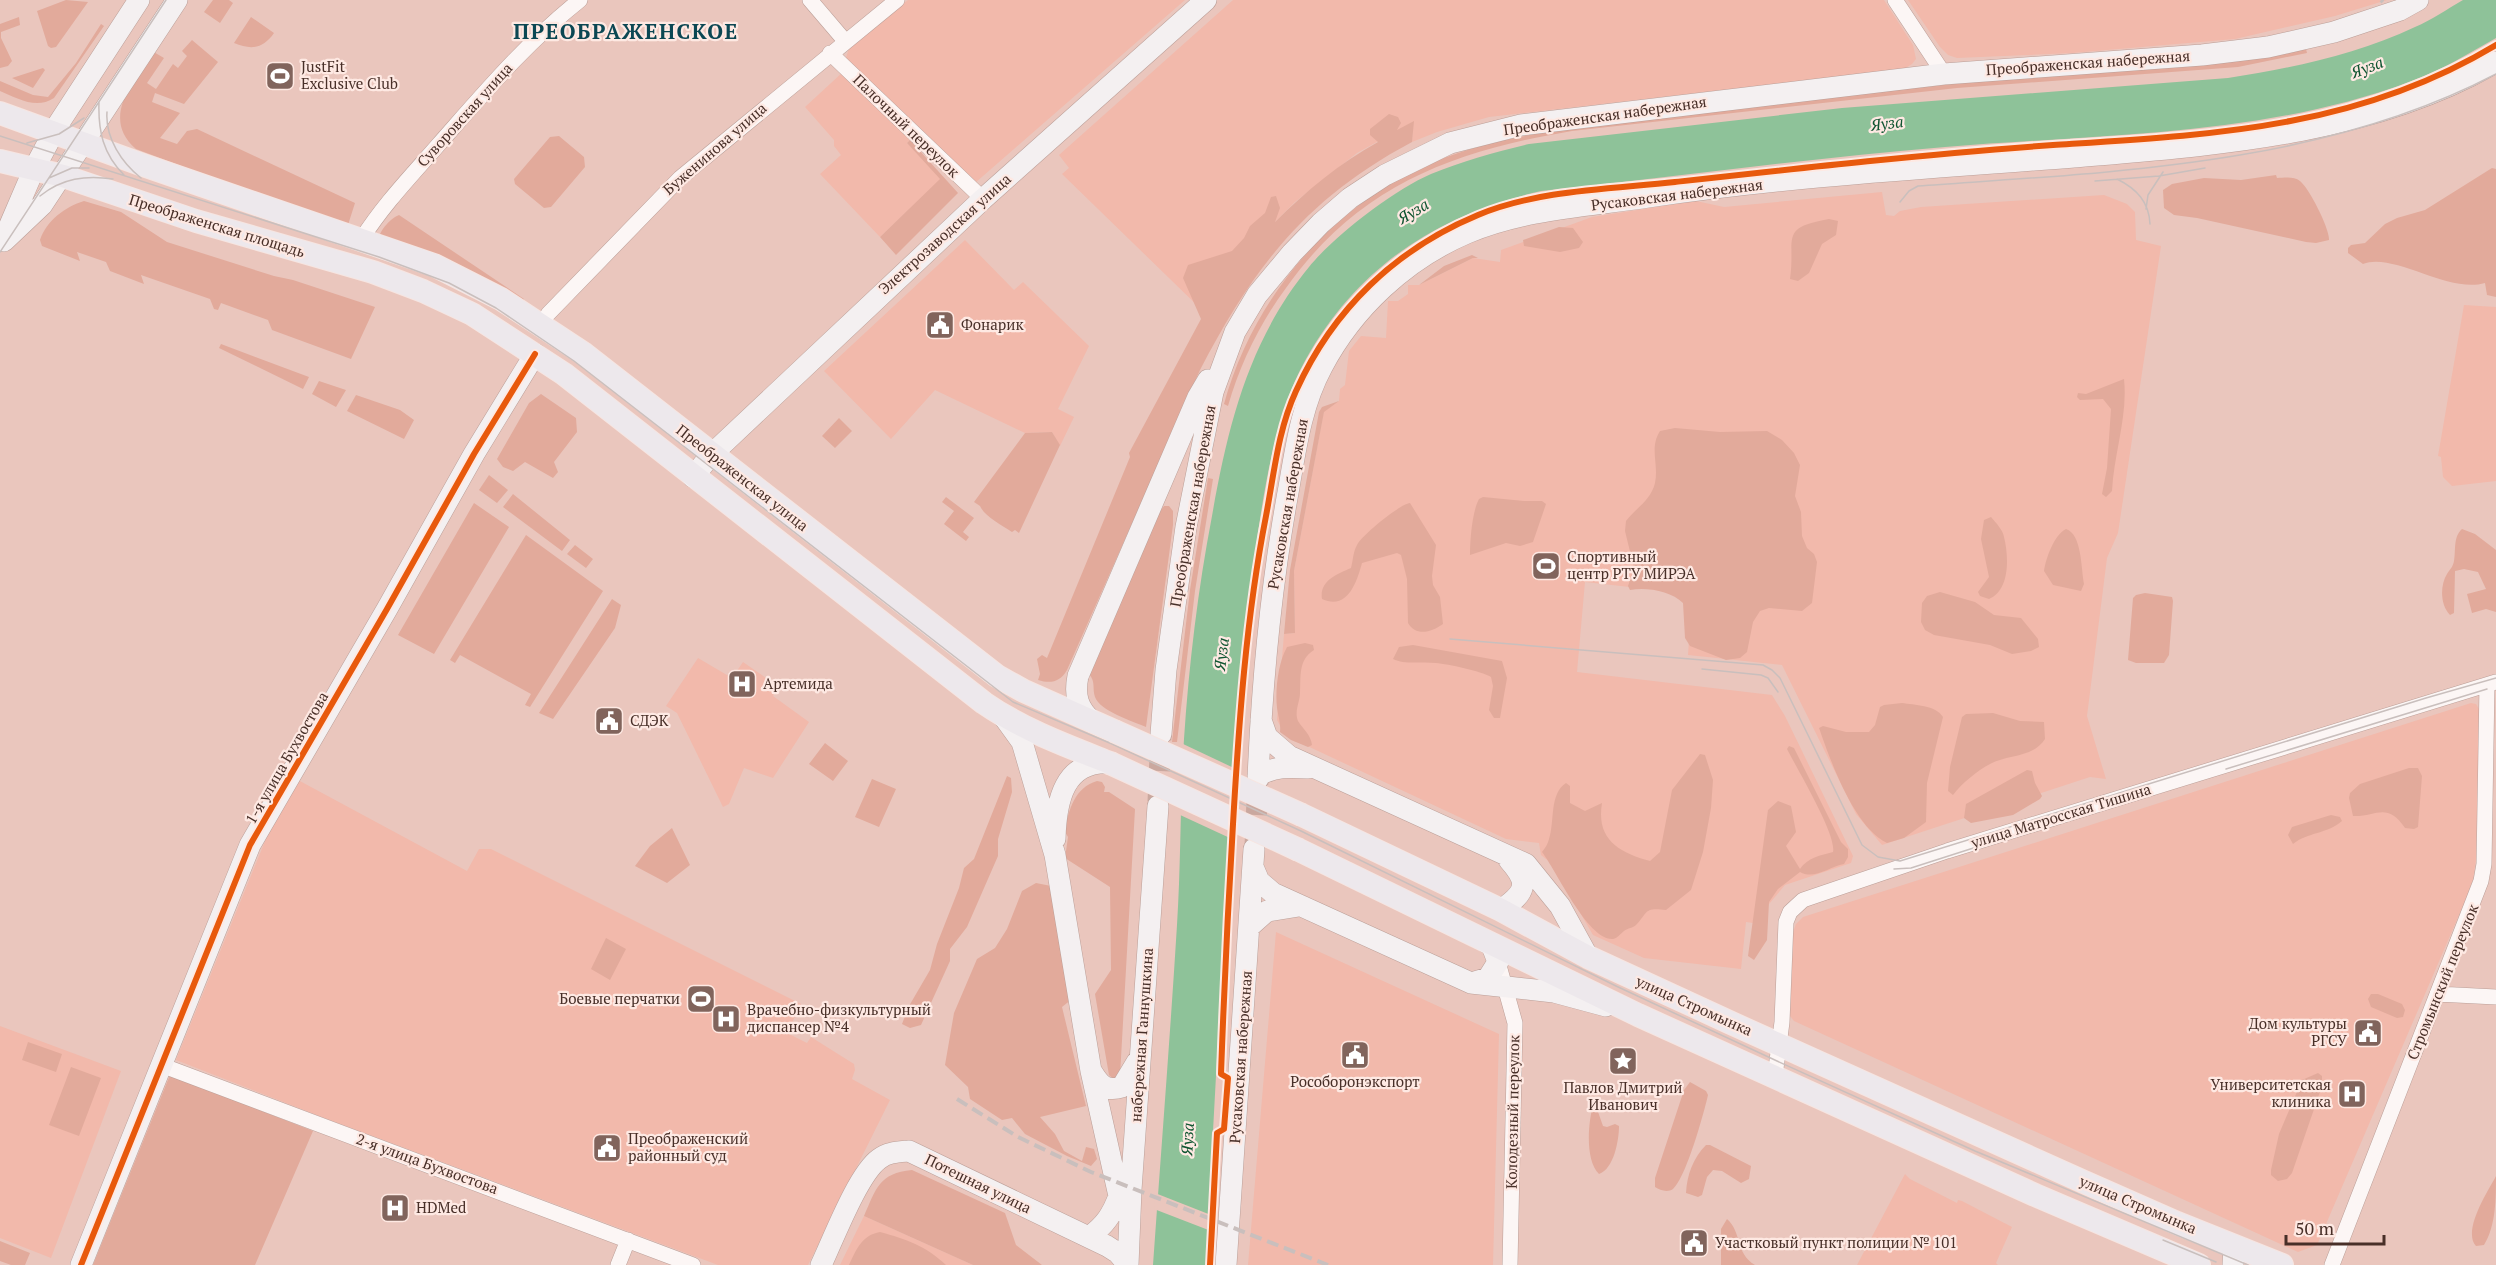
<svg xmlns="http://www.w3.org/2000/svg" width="2496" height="1265" font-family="'PT Serif',serif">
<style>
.built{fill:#f2b9ab}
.green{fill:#e2aa9b}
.water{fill:#8ec299}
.pier{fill:#eac6bd}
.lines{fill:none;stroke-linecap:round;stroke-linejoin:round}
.secondary-tunnel{stroke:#caa89f;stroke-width:21;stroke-dasharray:21 10;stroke-linecap:butt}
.street-casing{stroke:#bb9f98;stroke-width:16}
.secondary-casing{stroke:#bb9f98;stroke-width:22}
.primary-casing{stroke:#f6e5e1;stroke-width:24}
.street{stroke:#fcf6f5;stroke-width:15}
.secondary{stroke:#f4f0f1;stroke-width:21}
.primary{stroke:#ede8ec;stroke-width:22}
.tram{stroke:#c9bfbd;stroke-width:1.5}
.rail{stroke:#c9bfbd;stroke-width:4;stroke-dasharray:12 6;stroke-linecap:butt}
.primary-bridge-casing{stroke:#f6e5e1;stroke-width:24;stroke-linecap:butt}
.primary-bridge{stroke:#ede8ec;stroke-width:22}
.cycleway-casing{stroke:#fee9e3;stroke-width:10}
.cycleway{stroke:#e8590c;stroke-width:6}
.labels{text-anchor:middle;stroke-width:4.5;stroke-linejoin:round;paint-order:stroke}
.street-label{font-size:15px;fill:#482f28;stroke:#fee9e3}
.poi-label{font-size:15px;fill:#482f28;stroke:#fee9e3;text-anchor:start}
.water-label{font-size:16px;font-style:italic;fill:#105531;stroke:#fee9e3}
.district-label{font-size:21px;font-weight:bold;letter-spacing:1.5px;fill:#0c4753;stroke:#fee9e3}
</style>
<rect width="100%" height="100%" fill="#eac6bd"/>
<path class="built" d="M908,0h277l-210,183 -125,-119 -4,-6 3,-10z
M1233,0h651l29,45 3,14 -4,5 -8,5 -415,48 -52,15 -25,10 1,-20 -56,31 -62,49 -36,36 -54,75 -143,-139 7,-6 -10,-13z
M1908,0h479l-52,16 -100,23 -163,14 -115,5 -9,-3 -8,-8z
M844,71l70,65 -7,7 34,36 -61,58 -60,-63 21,-19 -7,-9v-6l-29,-33z
M1882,192l4,23 8,1 6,-5 21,-4 183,-12 23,9 8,8 1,28 25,6 -43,287 -11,25 -20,158 19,63 -16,-2 -208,68 -26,-31 -74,-149 -94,-10 4,-61 -107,-12 -8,90 195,23 13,21 68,140 -2,7 -66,22 -32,38 -7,-1 -5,47 -97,-11 -51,-23 -41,-71 -11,-9 -2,-12 -33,-4 -220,-103 -9,-16 7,-86 11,-1 -1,-62 30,-160 15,-10 1,-12 5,-4 4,-34 12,-15 25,2 2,-37h10l10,-7v-9h11l54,-27 27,4 1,-12 91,-33 104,-16 28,6z
M965,240l49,50 9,-8 66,64 -31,63 16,8 -14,29 -8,-14 -27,1 -90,-43 -44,49 -67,-68z
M2464,305l32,2v174l-44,5 -9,-9 -2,-20 -3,-1z
M698,658l34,20 11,-16 36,25 -6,9 36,26 -36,56 -29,-10 -15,36 -6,3 -46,-94 -11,-7z
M2471,703l5,1 3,5 -3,151 -3,20 -8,21 -148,344 -19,7 -504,-231 -4,-5 3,-84 3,-8 7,-7z
M298,780l169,91 12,-22h12l310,155 -14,29 20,10 4,-6 43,27 1,6 -3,9 38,21 -82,165h-90l-399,-149 -143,-56 96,-236z
M1276,932l223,102 -6,231h-245z
M0,1026l121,45 -70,187 -51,-20z
M1905,1174l5,5 47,24 1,-3 4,1 50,26 -16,36 2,2h-141z
M864,1216l109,49h-133z"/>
<path class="green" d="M66,0l22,2 -32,45 -5,1 -3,-2 -11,-35z
M213,0h16l4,3 -13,20 -16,-11z
M19,17l1,8 -19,7v6l11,23 -4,5 -8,2v-44z
M251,17l23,16c-11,16 -23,17 -40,10z
M101,24l3,2 -50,72c-18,12 -37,0 -54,-7v-10l33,14 15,2 28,-34z
M192,40l26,22 -34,42 -29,-11 -3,9 28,11 -20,25 17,6 10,-13 10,-2 158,74 -8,25 -211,-79c-36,-31 -2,-67 16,-98l12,7 -17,25 9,6 17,-25 5,4 9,-12 -5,-5z
M2306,49l1,4 -69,14 -281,21 -385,43c-119,20 -214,55 -286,157 -26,35 -46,76 -58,118l-4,-2c28,-102 100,-190 196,-236 81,-37 169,-41 256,-52 119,-14 238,-29 358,-40 91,-7 183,-7 272,-27z
M43,68l2,2 -12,18 -21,-10z
M1389,114l9,3 3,6 -4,7 17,-9 -2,21c-105,56 -158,124 -212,228l-133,300c-7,12 -16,14 -29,10l2,-6 -3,-15 5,-4 5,3 83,-201 -1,-4 72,-134 -18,-41 5,-13 44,-14 12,-13 6,-12 15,-13 6,-16 5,-1 4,12 -5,14c31,-31 65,-59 103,-80l-8,-7v-6z
M559,136l25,21 1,10 -34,40 -7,1 -29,-24 -1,-5 36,-42z
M910,140l48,53 -62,62 -16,-18 60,-58 -33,-36z
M2492,168l4,1v128l-9,-2 -2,-12c-37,11 -91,-31 -122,-19l-15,-11v-5l3,-3 14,-2 20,-19 12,-6 28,-8z
M2276,175l1,3c7,0 17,-2 23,3 9,7 30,48 29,59l-13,3 -10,-1 -109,-24 -23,-3 -10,-7 -1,-18 9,-6 32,-6 37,2z
M84,201l37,11 46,30 107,34 19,4 82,27 -24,52 -79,-29 -4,-10 -47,-17 -3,7 -4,-1 -4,-10 -69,-24 3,9 -34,-13 -4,-9 -29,-10 3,9 -38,-15 -2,-6c7,-20 25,-33 44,-39z
M399,215l125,84 -4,5 -141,-66c1,-8 12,-20 20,-23z
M1829,219l9,2 -2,14 -14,9 -13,29 -11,8 -8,-2c6,-41 -12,-51 39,-60z
M1559,227l14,1 10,14 -4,6 -19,4 -36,-6 -1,-6z
M1472,255l6,3h-5l-54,27 25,-19z
M221,344l88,33 -6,12 -84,-41z
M2124,379c4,37 -10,74 -12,112l-6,6 -4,-3 5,-26 4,-59 -8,-10 -23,1 -3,-3 1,-4 8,1z
M319,381l27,9 -10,17 -24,-13z
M541,394l35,24 1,14 -23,30 4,10 -5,6 -28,-16 -12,9 -10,-4 -6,-8 32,-56z
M356,395l44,15 14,10 -10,19 -57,-28z
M1339,401l-15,11 -30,159 1,62 -11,1 6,-64 29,-158 3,-5z
M839,418l13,13 -17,17 -13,-12z
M1675,428l45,4 47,-1 15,9 12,13 6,12 -5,31 6,16 1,24 5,12 7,6 3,8 -5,41 -10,8 -33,-3 -9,3 -7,11 -6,30 -7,6 -14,2 -36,-14 -5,-8 -2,-35c-12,-12 -36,-16 -53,-13l-2,-4 6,-18 -9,-37 1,-10c10,-13 25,-21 29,-38 4,-19 -6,-35 5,-52z
M1052,432l8,13 -41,88 -4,-3 -3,2c-10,-7 -27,-15 -32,-26l-6,-4 51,-69z
M489,475l19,15 -11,13 -18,-13z
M1208,478l5,1 -18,112 -18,151h-5l18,-152z
M513,494l57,46 -8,11 -59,-44z
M946,497l28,21 -11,14 6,5 -3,4 -22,-17 10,-13 -12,-9z
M1483,497l41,4h18l4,3 -13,38 -13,4 -14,-3 -36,12c0,-15 2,-43 9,-56z
M474,503l35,24 -75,127 -36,-19z
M1410,503l26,42 -4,31 1,9 7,12 3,27c-11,8 -27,13 -35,-1l-1,-44 -6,-24 -4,-2 -35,10c-5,18 -14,48 -40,36 -3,-18 15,-25 29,-31 2,-7 2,-16 6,-23 5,-10 43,-41 53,-42z
M1164,506h5l4,5v14l-27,202c-14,-6 -46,-16 -51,-30 -3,-9 1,-15 -6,-23l69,-160z
M1991,517c5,6 12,13 13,20 5,20 6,53 -15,62l-9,-3 -2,-4 11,-15 -8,-38 3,-19z
M2066,529c16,5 15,39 18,55l-3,7 -28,-6 -9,-14c2,-13 10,-36 22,-42z
M2462,529l13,5 21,16v62l-10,-3 -14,4 -5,-19 19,-5 -8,-17 -14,-3 -9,2 -1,42 -4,2c-10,-10 -10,-30 -3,-41 3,-5 6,-7 7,-13 2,-11 -1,-24 8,-32z
M526,535l77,56 -73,116 -5,-2 6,-11 -71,-39 -5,8 -5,-3z
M575,545l18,14 -7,9 -19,-14z
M1940,592l35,10 19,13 27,3 17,21 1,8 -8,4 -19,3 -22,-9 -56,-10 -9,-5 -4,-8 1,-19 5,-7z
M2145,593l27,4 1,4 -4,54 -5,8h-28l-8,-3 5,-62 3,-3z
M612,599l9,6 -6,23 -62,91 -14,-6z
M1305,643l8,2 1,5c-16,10 -13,26 -14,43 0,9 -6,18 -2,28 5,8 13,14 14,24l-4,2 -17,-7 -11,-8c1,-9 -2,-16 -3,-24 -2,-18 1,-45 10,-61z
M1413,645l89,16 5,17 -7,40h-6l-5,-8 4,-24 -2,-9c-10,-6 -43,-13 -55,-14 -14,-2 -31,2 -43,-4l6,-12z
M1902,703c12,2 34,2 41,14l-16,66 -1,39 -22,16 -17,5c-33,-16 -56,-81 -68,-115l4,-2 23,6h23l6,-7 5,-18 4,-2z
M1993,713l27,8 24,1 1,17c-12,19 -37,15 -55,25 -13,7 -28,19 -37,31l-5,-4 2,-24 12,-50 4,-3z
M825,743l23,18 -15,20 -24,-17z
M1789,746l5,2 47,94 7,7v8l-4,7c-15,3 -30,16 -44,8l-22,17 -9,13 -2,38 -13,20 -6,-4 20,-146 10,-9 13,5 5,26 -10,14 14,23c7,-11 21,-14 33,-17 4,-17 -36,-83 -46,-103z
M1700,754l5,1 8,25 -2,28 -8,44 -12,38 -25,20c-23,-3 -18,3 -30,15 -3,3 -8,3 -12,6 -4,3 -6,7 -11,8 -25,2 -57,-69 -71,-87 3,-4 6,-8 7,-13 6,-17 0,-45 17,-56l4,3v17l15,8 17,-8c-6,36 16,49 48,58l10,-9 12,-62z
M2409,768h9l4,8 -4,51 -4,2 -9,-1c-18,-27 -29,-11 -52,-12l-4,-18 1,-5 10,-9z
M2027,770l5,1 3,12 7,13 -2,3 -27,16 -42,8 -7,-5 2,-14z
M1007,776l4,2 1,14 -14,47v17l-31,71 -17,22v12l-29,64 -11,3 -8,-4 7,-18 21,-36 7,-26 22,-56 5,-20 10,-9z
M872,779l24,10 -17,38 -24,-10z
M1097,781l5,1 3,5 -1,5h5l26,17 -15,267 -7,3 -4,-4 -14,-81 16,-24 -1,-83 -45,-29 3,-21 -4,-7c6,-21 10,-42 33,-49z
M2331,815l9,2 2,4c-15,13 -34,11 -49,23l-5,-9 4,-8z
M672,828l18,37 -23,18 -32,-17 15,-20z
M1036,883l15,3 21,113 -10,8 24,99 -46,11 15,17 9,17 18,10 4,-14 8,2 3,10 -6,7 -24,-10 -42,-22 -13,-16 -10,2 -32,-21 -2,-12 -23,-22 9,-52 23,-54 18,-11 12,-19 15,-38z
M606,938l20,11 -16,31 -19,-11z
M2371,994h7l24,10 3,6 -2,7 -6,1 -26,-11 -3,-8z
M28,1042l34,12 -6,18 -34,-12z
M71,1067l30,11 -22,58 -30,-11z
M2318,1073l4,3v10l-30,87 -5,6 -9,2 -7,-6v-5l8,-36 23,-54z
M170,1075l143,56 -58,134h-162z
M1690,1082l16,9 2,4c-4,18 -22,83 -35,94 -6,4 -13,1 -18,-2v-9l29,-88z
M1593,1105l4,4 6,17 4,1 8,-3 4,2c0,14 -5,43 -20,48 -14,-14 -11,-50 -6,-69z
M1706,1145h4l41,21 -2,13 -8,4 -19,-12 -9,-1 -6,7 -5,18 -4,2 -12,-4c1,-18 7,-35 20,-48z
M912,1170l93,43 11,32 26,20h-69l-109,-49c12,-27 15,-43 48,-46z
M2496,1176c0,22 0,50 -12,69l-8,1c-14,-15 12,-55 20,-70z
M1727,1219c15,13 8,34 28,46h-34v-36z
M880,1232c26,7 46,14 66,33h-97c7,-15 13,-30 31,-33z
M0,1241l30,12 -5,12h-14l-11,-4z"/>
<path class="water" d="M2463,0h33v38c-28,16 -56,33 -87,44 -148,55 -308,52 -464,65 -135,11 -269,30 -404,44 -102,23 -183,75 -235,168 -36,63 -47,164 -56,236 -13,103 -19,207 -25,310 -6,120 -13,240 -19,360h-53c8,-113 17,-227 24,-340 4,-62 3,-124 7,-186 5,-75 14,-150 28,-223 16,-91 37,-176 97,-249 25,-31 85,-77 122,-93 32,-13 65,-22 98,-30l313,-36 386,-30c64,-10 128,-23 187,-51 17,-7 32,-18 48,-27z"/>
<path class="pier" d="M1181,743l55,26 -4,70 -54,-25z
M1155,1193l56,22v16l-57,-22z"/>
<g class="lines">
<path class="secondary-tunnel" d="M1158,802l3,-68
M1255,846l3,-67"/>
<g class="street-casing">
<path id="street" d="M810,0l35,41
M1895,0l49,74
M830,53l153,146
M361,240c22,-35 51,-65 78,-96 45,-51 88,-102 141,-144
M548,314l132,-136 217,-178
M1498,962l17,61 -5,242
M2437,994l59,3
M161,1065l532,200
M1775,1076l7,-54 4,-100 4,-10 13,-12 144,-49 549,-169
M618,1265l10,-25
M2332,1265l149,-384 3,-17 3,-179"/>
</g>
<g class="secondary-casing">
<path id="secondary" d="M6,234l28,-65 23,-43 82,-126
M4,241l38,-36 135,-205
M693,477l18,-22 272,-256 223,-199
M1004,717l18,25 33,113 36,216 28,125c-7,19 -14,29 -30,41
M1261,720l6,17 22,19 237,108 34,42 28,51
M1093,722c-15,-13 -19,-26 -15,-46l120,-279 10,-17
M1161,734l5,-64 20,-143 27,-135 22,-60 22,-37 35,-42 29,-30 29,-25 35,-23 65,-32 71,-18 423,-51 258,-19 66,-8 66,-15 66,-22 18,-10
M1258,776c16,-10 32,-9 50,-8
M1258,779c4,-97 13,-195 31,-292 7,-41 13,-83 33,-120 31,-59 84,-108 145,-134 56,-24 122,-27 181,-36 141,-21 284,-29 426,-40 141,-12 297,-22 422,-95
M1055,839c1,-38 9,-79 55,-76
M1253,867l6,14 14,12 198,90 83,9 52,14
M1501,910c25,-18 29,-26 8,-50
M1249,927l18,-16 32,-5
M1471,983l17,-5 10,-16 -6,-16 -10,-7
M1092,1072c8,13 14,20 30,15l15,-25
M81,1265l169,-420 137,-236 87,-155 61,-100
M821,1265c12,-25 37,-91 58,-106 9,-7 19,-7 30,-8l198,95 11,7 10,12
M1128,1265l3,-75 27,-384
M1226,1265l28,-416
M2233,1265l1,-19"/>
</g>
<g class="primary-casing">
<path id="primary" d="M0,113l143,52 291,100 67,34 82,54 414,323 27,15 90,40
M0,161l63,15 133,45 177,51 50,19 49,23 92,60 420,329c39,27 83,43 126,60
M1302,815l199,95 87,47 141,65 355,160 93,41 105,42
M1299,850l339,165 397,180 164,70"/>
</g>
<use href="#street" class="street"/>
<use href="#secondary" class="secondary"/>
<use href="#primary" class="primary"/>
<path class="tram" d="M99,102c-1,29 4,52 25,73
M107,112c-2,26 15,51 34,66
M0,136l379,121 70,26 47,25 78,53 439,341 99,42 189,87 315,155 161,75 198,90 273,114
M27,143l32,-9 25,-16
M49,178l23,-10h17
M2117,179c20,10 32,23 33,45
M2095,181l64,-5 46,-8
M40,196c22,-18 46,-21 73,-17
M1900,202l9,-11 9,-5c193,-14 403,-20 578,-112
M2146,209l2,-14 15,-23
M0,252l166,-252
M1450,639l313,26 9,5 8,8 82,167 16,12 22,4 526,-163 70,-20
M1702,669l59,6 7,3 10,14
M2226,769l261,-80
M1894,869l17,-1 103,-33
M2163,1240l53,22"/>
<path class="rail" d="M2381,0l2,2
M957,1099l61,38 73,35 237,93"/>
<g class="primary-bridge-casing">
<path id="primary-bridge" d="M1114,731l188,84
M1110,763l189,87"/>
</g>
<use href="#primary-bridge" class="primary-bridge"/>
<g class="cycleway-casing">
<path id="cycleway" d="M81,1265l169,-420 137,-236 87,-155 61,-100
M1210,1265l7,-132 7,-4 4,-51 -7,-4c3,-83 7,-167 12,-250 6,-103 13,-206 33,-308 8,-42 12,-86 30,-125 37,-82 100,-142 182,-176 59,-25 133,-26 197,-33 126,-14 251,-28 378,-37 157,-10 304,-16 443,-100"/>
</g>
<use href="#cycleway" class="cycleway"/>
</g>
<defs>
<g id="stadium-square" transform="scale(1.5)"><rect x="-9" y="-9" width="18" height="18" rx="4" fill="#81645c" stroke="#fee9e3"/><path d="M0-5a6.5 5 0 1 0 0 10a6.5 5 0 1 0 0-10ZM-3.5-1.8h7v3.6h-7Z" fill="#fff"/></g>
<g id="civic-square" transform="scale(1.5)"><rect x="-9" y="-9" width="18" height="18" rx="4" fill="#81645c" stroke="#fee9e3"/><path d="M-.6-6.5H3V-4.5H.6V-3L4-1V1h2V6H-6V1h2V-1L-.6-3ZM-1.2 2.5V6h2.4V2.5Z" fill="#fff"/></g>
<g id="hospital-square" transform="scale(1.5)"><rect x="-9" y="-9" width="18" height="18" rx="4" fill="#81645c" stroke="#fee9e3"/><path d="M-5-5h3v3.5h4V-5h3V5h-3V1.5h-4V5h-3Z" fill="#fff"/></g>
<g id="sight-square" transform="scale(1.5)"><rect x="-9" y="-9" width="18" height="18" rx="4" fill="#81645c" stroke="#fee9e3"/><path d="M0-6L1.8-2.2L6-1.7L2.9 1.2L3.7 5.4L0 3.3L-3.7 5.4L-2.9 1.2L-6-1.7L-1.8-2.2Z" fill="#fff"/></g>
</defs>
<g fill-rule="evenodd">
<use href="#stadium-square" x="280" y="76"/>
<use href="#civic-square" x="940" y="325"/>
<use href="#stadium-square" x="1546" y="566"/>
<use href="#hospital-square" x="742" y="684"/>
<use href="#civic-square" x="609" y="721"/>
<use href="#stadium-square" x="701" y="999"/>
<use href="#hospital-square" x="726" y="1019"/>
<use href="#civic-square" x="2368" y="1033"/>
<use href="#civic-square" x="1355" y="1055"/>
<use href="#sight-square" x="1623" y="1061"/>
<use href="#hospital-square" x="2352" y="1094"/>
<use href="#civic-square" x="607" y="1148"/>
<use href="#hospital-square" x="395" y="1208"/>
<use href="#civic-square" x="1694" y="1243"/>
</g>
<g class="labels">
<g class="street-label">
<text transform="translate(2088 63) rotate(-4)" y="5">Преображенская набережная</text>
<text transform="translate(465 115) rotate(-48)" y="5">Суворовская улица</text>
<text transform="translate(1605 116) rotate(-8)" y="5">Преображенская набережная</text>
<text transform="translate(906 126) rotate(44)" y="5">Палочный переулок</text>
<text transform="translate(715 149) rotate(-41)" y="5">Буженинова улица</text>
<text transform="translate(1677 195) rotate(-7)" y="5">Русаковская набережная</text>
<text transform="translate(217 226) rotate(17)" y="5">Преображенская площадь</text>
<text transform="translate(945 234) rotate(-42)" y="5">Электрозаводская улица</text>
<text transform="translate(742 478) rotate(38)" y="5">Преображенская улица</text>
<text transform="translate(1288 504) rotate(-80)" y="5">Русаковская набережная</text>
<text transform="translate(1193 506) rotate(-80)" y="5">Преображенская набережная</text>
<text transform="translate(287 758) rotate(-60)" y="5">1-я улица Бухвостова</text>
<text transform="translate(2061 816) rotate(-17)" y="5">улица Матросская Тишина</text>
<text transform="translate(2443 982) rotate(-68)" y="5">Стромынский переулок</text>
<text transform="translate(1694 1006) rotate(24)" y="5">улица Стромынка</text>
<text transform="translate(1142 1035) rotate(-86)" y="5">набережная Ганнушкина</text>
<text transform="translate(1241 1057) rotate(-86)" y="5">Русаковская набережная</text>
<text transform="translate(1513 1112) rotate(-89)" y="5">Колодезный переулок</text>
<text transform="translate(427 1164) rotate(20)" y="5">2-я улица Бухвостова</text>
<text transform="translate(978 1184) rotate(26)" y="5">Потешная улица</text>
<text transform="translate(2138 1205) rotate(23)" y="5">улица Стромынка</text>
</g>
<g class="poi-label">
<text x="301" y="72">JustFit<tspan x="301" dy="17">Exclusive Club</tspan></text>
<text x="961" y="330">Фонарик</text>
<text x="1567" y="562">Спортивный<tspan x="1567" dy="17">центр РТУ МИРЭА</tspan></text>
<text x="763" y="689">Артемида</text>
<text x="630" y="726">СДЭК</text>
<text x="680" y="1004" text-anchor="end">Боевые перчатки</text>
<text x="747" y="1015">Врачебно-физкультурный<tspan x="747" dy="17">диспансер №4</tspan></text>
<text x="2347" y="1029" text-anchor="end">Дом культуры<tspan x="2347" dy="17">РГСУ</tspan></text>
<text x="1355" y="1087" text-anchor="middle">Рособоронэкспорт</text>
<text x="2331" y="1090" text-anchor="end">Университетская<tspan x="2331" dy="17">клиника</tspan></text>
<text x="1623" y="1093" text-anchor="middle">Павлов Дмитрий<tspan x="1623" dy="17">Иванович</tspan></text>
<text x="628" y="1144">Преображенский<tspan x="628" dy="17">районный суд</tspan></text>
<text x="416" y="1213">HDMed</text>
<text x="1715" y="1248">Участковый пункт полиции № 101</text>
</g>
<g class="water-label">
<text transform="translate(2367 67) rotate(-21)" y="6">Яуза</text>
<text transform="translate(1887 123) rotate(-7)" y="6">Яуза</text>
<text transform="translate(1413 211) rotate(-31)" y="6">Яуза</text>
<text transform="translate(1221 654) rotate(-83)" y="6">Яуза</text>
<text transform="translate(1187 1139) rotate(-87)" y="6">Яуза</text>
</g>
<g class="district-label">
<text x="626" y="39">ПРЕОБРАЖЕНСКОЕ</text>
</g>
</g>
<path d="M2286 1235v9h98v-9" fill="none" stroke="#482f28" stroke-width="3"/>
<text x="2295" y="1235" font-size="18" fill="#482f28" stroke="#fee9e3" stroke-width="4.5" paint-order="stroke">50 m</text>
</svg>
